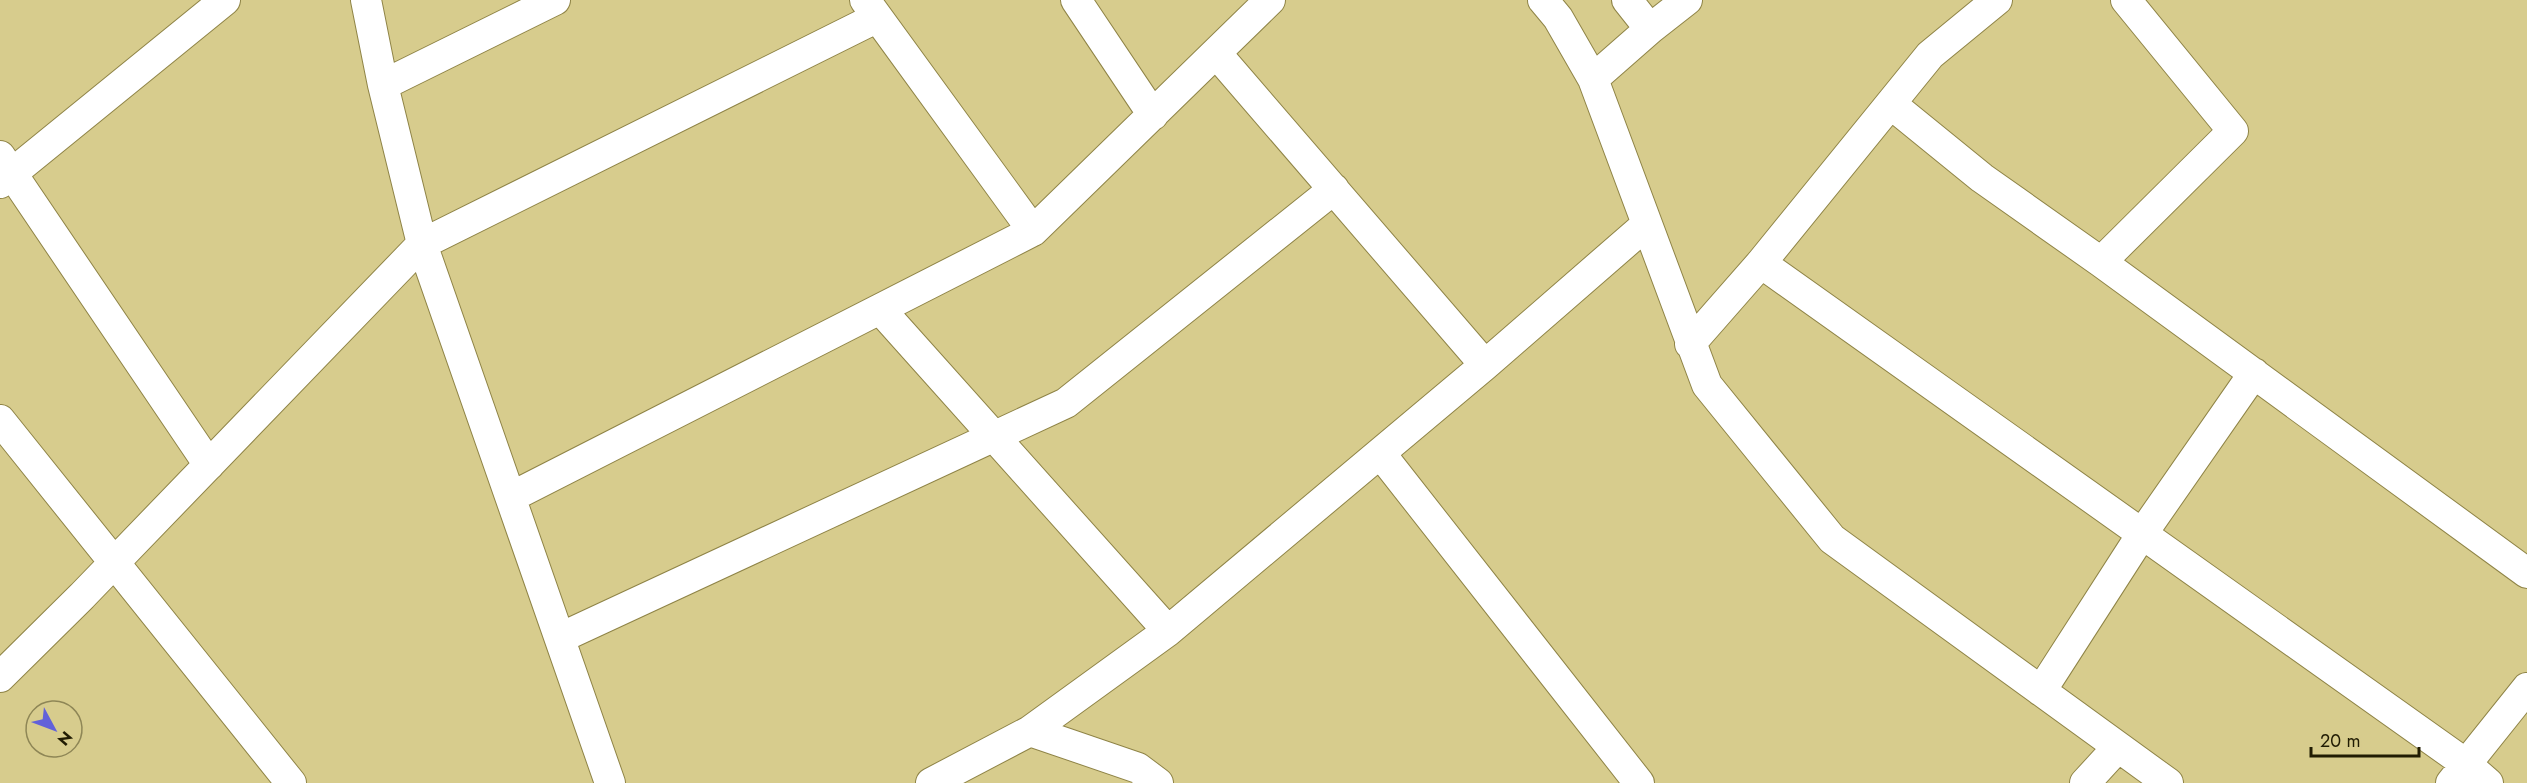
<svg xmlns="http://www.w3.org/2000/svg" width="2527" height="783" font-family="Jost,sans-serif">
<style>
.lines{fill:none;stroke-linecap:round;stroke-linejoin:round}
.street-casing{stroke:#8f8447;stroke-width:32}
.street{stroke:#fff;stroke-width:30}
</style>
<rect width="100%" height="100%" fill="#d7cc8d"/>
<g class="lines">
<g class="street-casing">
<path id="street" d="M366,0l17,85 39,159 188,539
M865,0l168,231
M1076,0l77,115
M1543,0l15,18 35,61 114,306 125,154 336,244
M1627,0l23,29
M1216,53l269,312
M1593,79l57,-50 37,-29
M383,85l172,-85
M1891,104l91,74 119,84 426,311
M0,156l209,309
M0,183l225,-183
M2101,262l132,-131 -107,-131
M1761,263l705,501 22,19
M880,309l288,322
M1690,344l71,-81 169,-208 67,-55
M0,420l291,363
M1380,453l259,330
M511,497l522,-266 237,-231
M560,638l506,-235 268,-214
M0,677l82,-81 340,-352 454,-226
M2041,691l101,-157 112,-161
M1030,731l108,37 20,15
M931,783l99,-52 138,-100 317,-266 161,-140
M2085,783l33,-36
M2451,783l76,-95"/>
</g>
<use href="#street" class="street"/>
</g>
<g transform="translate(54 729) rotate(131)"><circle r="28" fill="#d7cc8d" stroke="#8e8656" stroke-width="1.5"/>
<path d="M0-4.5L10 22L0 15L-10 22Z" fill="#6261d9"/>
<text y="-9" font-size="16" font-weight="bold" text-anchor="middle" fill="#211c03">N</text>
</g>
<path d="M2311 747v9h108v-9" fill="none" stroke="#211c03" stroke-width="3"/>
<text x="2320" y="747" font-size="18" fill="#211c03" stroke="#d7cc8d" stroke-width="4.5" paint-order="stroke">20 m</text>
</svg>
